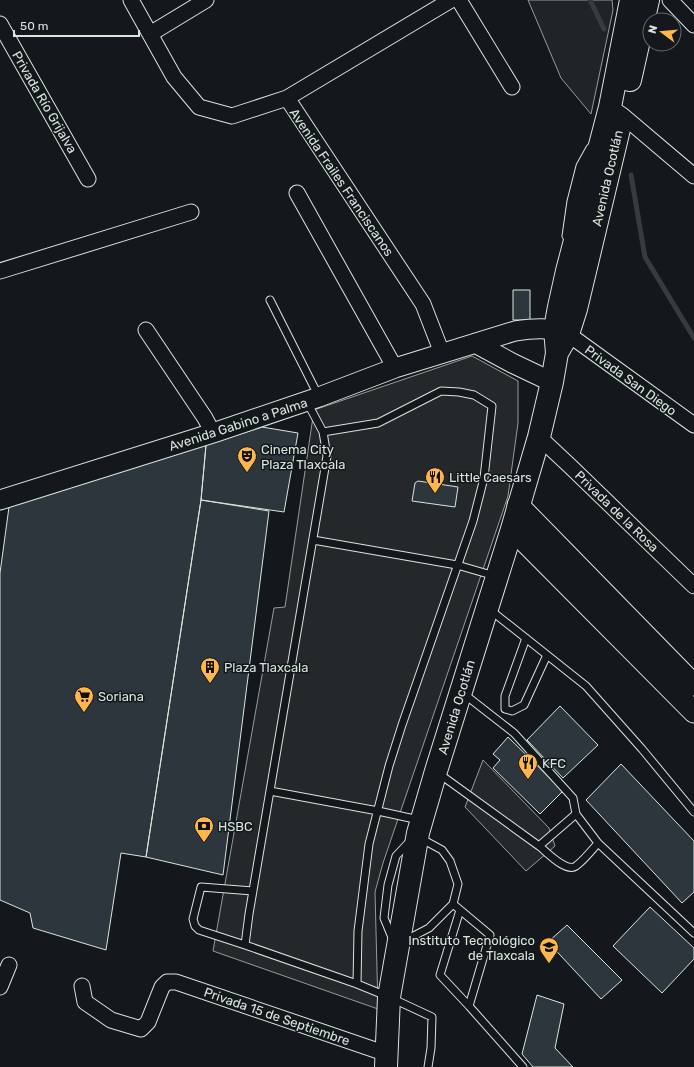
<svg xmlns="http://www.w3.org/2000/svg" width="694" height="1067" font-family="Rubik,sans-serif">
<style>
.green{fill:#202428;stroke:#939e99}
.parking{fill:#24282b;stroke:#939e99}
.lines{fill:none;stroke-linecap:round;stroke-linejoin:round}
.stream{stroke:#363b3e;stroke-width:5}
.building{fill:#2c363c;stroke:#d8e6dc}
.service-casing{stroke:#d8e6dc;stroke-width:9}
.minor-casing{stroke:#d8e6dc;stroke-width:17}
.tertiary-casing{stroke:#d8e6dc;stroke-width:21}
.secondary-casing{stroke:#d8e6dc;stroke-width:23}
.primary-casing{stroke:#d8e6dc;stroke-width:24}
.service{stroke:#14181c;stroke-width:7}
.minor{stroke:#14181c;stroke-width:15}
.tertiary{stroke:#14181c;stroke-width:19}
.secondary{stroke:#14181c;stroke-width:21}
.primary{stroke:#14181c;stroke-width:22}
.labels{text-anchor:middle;stroke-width:3;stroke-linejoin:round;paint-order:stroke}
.street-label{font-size:13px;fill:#d8e6dc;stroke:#14181c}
.poi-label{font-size:13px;fill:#d8e6dc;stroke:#14181c;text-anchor:start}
</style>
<rect width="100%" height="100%" fill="#14181c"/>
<path class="green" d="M528,0h84l1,10 -22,104 -30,-36z"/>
<path class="parking" d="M472,356l46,25v42l-10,73 -125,367 -8,29 3,117 -165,-58 61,-343 11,-1 29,-197z
M483,760l66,68 6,18 -29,25 -61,-64z"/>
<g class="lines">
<path class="stream" d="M590,0l14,29
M631,175l14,82 49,81"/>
</g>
<path class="building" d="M513,290h17v30h-17z
M262,427l36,6 -14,79 -83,-12 5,-55z
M206,445l-5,55 -55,357 -25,-4 -15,97 -73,-22 -3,-15 -30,-13v-327l9,-66z
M418,481l40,6 -3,20 -43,-6 3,-18z
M201,500l68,11 -46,364 -77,-18z
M560,706l38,39 -35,33 -36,-38z
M508,737l55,54 -23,23 -47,-46 7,-8 -7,-6z
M621,764l73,77v51l-12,11 -96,-103z
M650,907l44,41v11l-32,34 -49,-47z
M567,925l55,55 -21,19 -53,-57z
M537,995l27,9 -9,44 18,19h-40l-11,-13z"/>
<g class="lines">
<g class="service-casing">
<path id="service" d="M566,236l5,-35 9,-35 10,-18
M270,300l48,95
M307,402l16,30 4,24 -78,458 -4,31 112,39 32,13 43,20 -1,31 -3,19
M323,432l55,-9 63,-32 18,1 15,3 18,11 -8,72 -11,43 -71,204 -13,41 -20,78 -11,87 -1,53
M313,540l144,25 38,11
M489,609l97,77 56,63 52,63
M526,638l-21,58v13l7,2 12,-6 23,-50
M464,694l50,39 59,65 3,16
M438,773l101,73 37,-32 22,29 96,90
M270,791l108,20 41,9
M539,846c8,6 27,27 37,20 8,-6 16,-16 22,-23
M453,904l37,31 -21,71 -29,-31 20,-65
M393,940l-9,-22 4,-33 8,-29 15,-16
M402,942l27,-14 24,-24 5,-20 -8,-23 -8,-11 -22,-12
M245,945l-46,-15 -4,-4 -2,-7 8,-32 52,4
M469,1006l54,61"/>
</g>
<g class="minor-casing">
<path id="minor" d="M131,0l43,77 25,30 33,9 55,-18 164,-98
M459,0l53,87
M670,0l24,25
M0,24l88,155
M150,34l56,-34
M287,98l136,206 19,49
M610,107l12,8 72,61
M297,193l98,175
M0,271l191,-59
M146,330l59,88 8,15
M568,334l126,91
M539,437l32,30 123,119
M82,986l3,16 26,18 30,9 7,-7 14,-35 5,-5h9l211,72
M0,987l9,-22"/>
</g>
<g class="tertiary-casing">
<path id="tertiary" d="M475,343l37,20 40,19
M0,500l213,-67 106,-36 76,-29 120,-37c20,-3 34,-4 53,3"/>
</g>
<g class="secondary-casing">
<path id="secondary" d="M518,505l176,180
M512,529l182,183"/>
</g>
<g class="primary-casing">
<path id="primary" d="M630,80l18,-80
M557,353l11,-19 8,-25 44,-184
M386,1067l3,-70 29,-164 18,-62 76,-242 27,-92 13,-55 5,-29 -2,-24 4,-22 8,-36 43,-164 21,-107"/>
</g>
<use href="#service" class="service"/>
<use href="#minor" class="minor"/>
<use href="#tertiary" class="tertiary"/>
<use href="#secondary" class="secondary"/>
<use href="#primary" class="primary"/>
</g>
<defs>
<g id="theatre-pin" transform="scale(1)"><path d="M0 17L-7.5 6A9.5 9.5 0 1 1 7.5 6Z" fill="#ffb74d" stroke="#14181c"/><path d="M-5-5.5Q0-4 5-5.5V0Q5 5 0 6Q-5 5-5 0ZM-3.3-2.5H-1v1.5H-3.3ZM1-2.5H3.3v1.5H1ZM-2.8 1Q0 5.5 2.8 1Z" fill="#111"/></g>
<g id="restaurant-pin" transform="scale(1)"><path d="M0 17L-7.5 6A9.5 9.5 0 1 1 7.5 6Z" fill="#ffb74d" stroke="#14181c"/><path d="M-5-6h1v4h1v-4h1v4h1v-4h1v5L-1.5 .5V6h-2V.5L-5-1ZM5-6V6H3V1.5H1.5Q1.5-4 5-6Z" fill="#111"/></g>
<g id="building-pin" transform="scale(1)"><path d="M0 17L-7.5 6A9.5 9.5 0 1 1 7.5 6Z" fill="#ffb74d" stroke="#14181c"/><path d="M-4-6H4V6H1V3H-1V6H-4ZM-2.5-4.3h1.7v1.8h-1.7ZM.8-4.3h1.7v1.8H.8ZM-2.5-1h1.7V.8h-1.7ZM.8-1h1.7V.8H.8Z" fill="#111"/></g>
<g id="supermarket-pin" transform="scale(1)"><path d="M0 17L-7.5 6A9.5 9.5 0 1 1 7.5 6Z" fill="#ffb74d" stroke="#14181c"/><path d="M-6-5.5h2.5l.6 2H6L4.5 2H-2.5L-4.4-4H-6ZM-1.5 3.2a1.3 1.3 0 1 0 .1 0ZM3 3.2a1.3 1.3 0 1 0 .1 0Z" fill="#111"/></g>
<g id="bank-pin" transform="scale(1)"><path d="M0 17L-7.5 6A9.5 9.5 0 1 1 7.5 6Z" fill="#ffb74d" stroke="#14181c"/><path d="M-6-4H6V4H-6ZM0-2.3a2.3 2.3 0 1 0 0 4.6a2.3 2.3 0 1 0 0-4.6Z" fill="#111"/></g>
<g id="university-pin" transform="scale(1)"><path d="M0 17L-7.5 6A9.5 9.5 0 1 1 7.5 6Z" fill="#ffb74d" stroke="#14181c"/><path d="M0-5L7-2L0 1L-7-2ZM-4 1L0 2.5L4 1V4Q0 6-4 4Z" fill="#111"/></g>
</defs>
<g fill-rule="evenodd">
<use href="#theatre-pin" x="247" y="456"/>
<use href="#restaurant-pin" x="435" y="477"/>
<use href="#building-pin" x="210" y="667"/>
<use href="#supermarket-pin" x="84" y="696"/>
<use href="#restaurant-pin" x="528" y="763"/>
<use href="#bank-pin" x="204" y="826"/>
<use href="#university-pin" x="549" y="947"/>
</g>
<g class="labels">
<g class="street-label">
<text transform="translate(45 102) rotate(60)" y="5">Privada Río Grijalva</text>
<text transform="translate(607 178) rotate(-77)" y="5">Avenida Ocotlán</text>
<text transform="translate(342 182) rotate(56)" y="5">Avenida Frailes Franciscanos</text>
<text transform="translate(631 380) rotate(36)" y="5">Privada San Diego</text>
<text transform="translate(238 424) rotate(-18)" y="5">Avenida Gabino a Palma</text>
<text transform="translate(617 511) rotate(44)" y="5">Privada de la Rosa</text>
<text transform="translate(456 707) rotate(-73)" y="5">Avenida Ocotlán</text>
<text transform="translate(277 1016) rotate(19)" y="5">Privada 15 de Septiembre</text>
</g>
<g class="poi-label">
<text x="261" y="454">Cinema City<tspan x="261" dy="15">Plaza Tlaxcala</tspan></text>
<text x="449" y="482">Little Caesars</text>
<text x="224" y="672">Plaza Tlaxcala</text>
<text x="98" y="701">Soriana</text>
<text x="542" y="768">KFC</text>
<text x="218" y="831">HSBC</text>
<text x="535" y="945" text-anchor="end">Instituto Tecnológico<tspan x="535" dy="15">de Tlaxcala</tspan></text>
</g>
</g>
<g transform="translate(662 32) rotate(286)"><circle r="19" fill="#14181c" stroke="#626a69"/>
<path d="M0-3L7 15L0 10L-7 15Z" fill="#ffb74d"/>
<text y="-6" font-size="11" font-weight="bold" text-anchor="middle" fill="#d8e6dc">N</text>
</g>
<path d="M14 30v6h125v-6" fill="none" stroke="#d8e6dc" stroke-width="2"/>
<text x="20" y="30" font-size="12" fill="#d8e6dc" stroke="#14181c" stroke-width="3" paint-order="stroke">50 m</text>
</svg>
